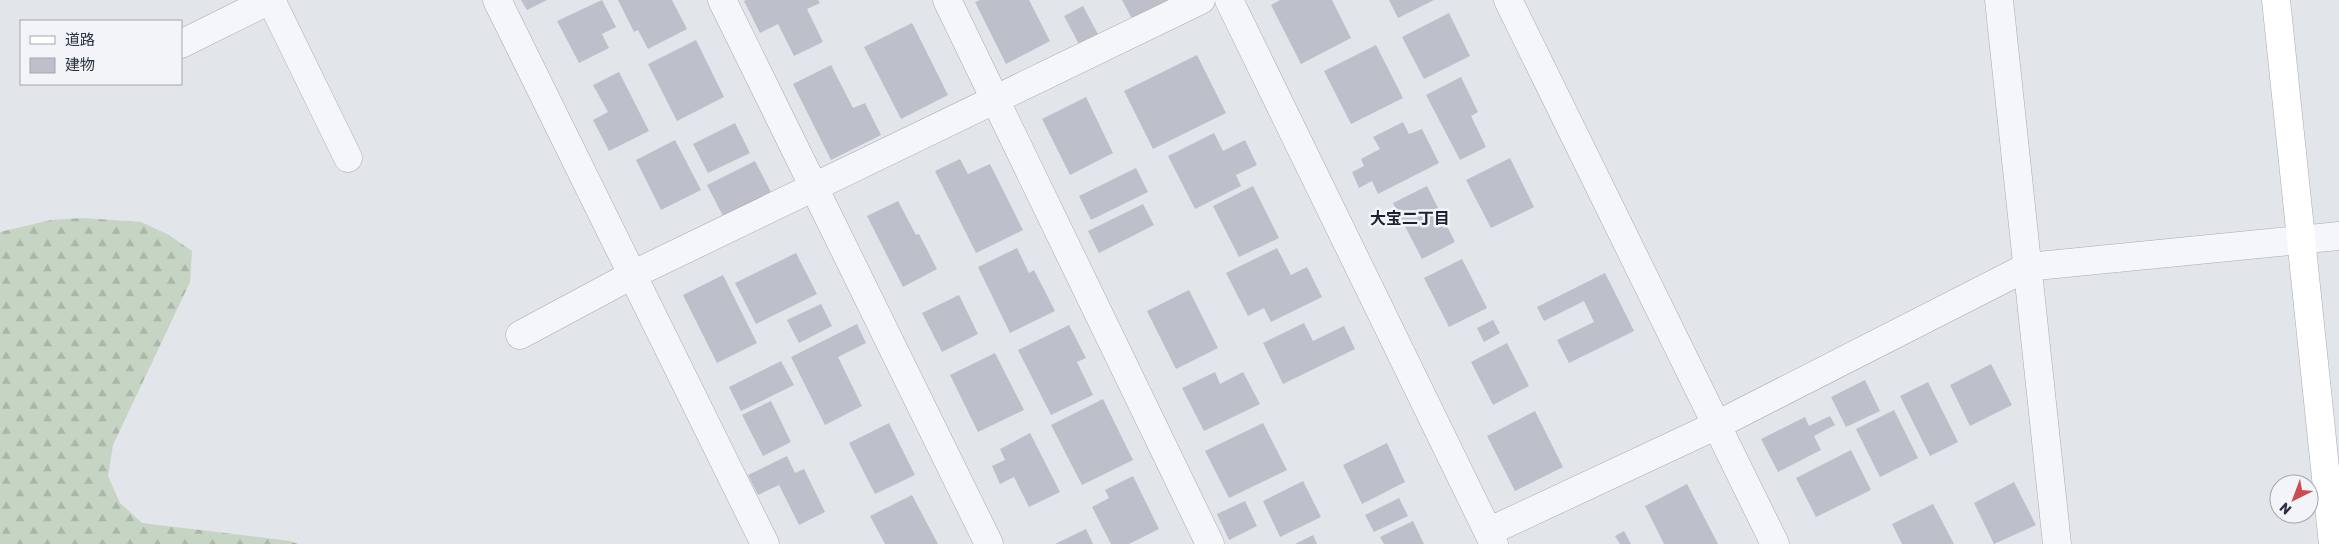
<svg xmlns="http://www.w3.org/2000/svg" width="2339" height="544" font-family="Rubik,'Noto Sans JP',sans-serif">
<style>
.forest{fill:url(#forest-firs)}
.building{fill:#bdc0ca}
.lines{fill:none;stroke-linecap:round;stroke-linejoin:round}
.street-casing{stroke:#a7abb4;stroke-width:29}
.secondary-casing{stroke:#a7abb4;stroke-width:29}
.street{stroke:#f5f6f9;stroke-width:28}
.secondary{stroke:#fff;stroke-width:28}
.labels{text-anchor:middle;stroke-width:5;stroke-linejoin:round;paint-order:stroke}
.neighbourhood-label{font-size:16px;font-weight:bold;fill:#1d2233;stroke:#f2f4f8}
</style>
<defs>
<pattern id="forest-firs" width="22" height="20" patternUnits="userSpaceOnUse" patternTransform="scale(1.25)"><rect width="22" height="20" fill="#c6d4c4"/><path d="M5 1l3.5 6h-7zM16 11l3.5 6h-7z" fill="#aab6aa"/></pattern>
</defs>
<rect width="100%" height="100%" fill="#e2e5ea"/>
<path class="forest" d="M83,218l58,4 28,13 23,16 -2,31 -77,163 -5,31 12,27 22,20 148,18 8,3h-298v-312l51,-12z"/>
<path class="building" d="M521,0h26l-20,10z
M602,0l14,27 -14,7 7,14 -30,15 -22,-42z
M618,0h54l15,29 -39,20 -10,-19 -4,2z
M746,0h72l2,3 -13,6 16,33 -29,14 -16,-32 -18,9 -16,-32z
M980,0h49l21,41 -44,23 -31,-62z
M1122,0h48l-38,19z
M1280,0h52l19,38 -50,26 -30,-59z
M1389,0h45l-36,18z
M1083,6l17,32 -19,10 -17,-32z
M1449,13l21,43 -46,23 -22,-42z
M912,23l36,72 -47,24 -37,-72z
M696,40l28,57 -47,24 -29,-57z
M1376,45l27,53 -52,26 -27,-53z
M1197,55l29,58 -73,36 -29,-58z
M831,65l22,43 12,-5 16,32 -50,25 -38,-76z
M619,72l30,59 -40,20 -16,-31 15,-8 -15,-27z
M1461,77l17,35 -7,4 15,31 -26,13 -34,-65z
M1086,97l27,56 -43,22 -28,-56z
M1403,122l6,12 13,-5 17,34 -61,31 -6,-13 -13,7 -7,-16 12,-6 -3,-7 19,-10 -7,-12z
M735,123l15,30 -42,20 -15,-29z
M1214,133l9,18 22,-11 12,25 -21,10 5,11 -46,23 -27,-53z
M675,140l26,50 -40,20 -25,-50z
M1510,158l24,49 -43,21 -25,-48z
M960,159l8,15 22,-10 33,66 -47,23 -41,-82z
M755,161l17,33 -48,24 -17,-33z
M1136,168l12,24 -57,28 -12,-24z
M1253,186l26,52 -40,19 -26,-51z
M1427,186l28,56 -33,17 -29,-56z
M898,201l18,34 3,-1 18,35 -34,18 -36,-71z
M1143,204l11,21 -55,28 -11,-22z
M1017,248l12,25 5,-3 21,41 -45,22 -32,-66z
M1277,248l14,27 16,-8 15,30 -51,25 -7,-14 -16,8 -22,-43z
M796,253l21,41 -61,30 -21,-41z
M1462,259l25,49 -38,19 -25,-49z
M1605,273l29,58 -65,32 -12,-23 37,-18 -10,-21 -40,20 -7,-14z
M723,275l34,68 -40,20 -34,-68z
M1189,290l29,58 -42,21 -29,-58z
M959,295l19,39 -36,18 -20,-39z
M821,304l11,22 -33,17 -12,-23z
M1493,320l7,13 -16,9 -7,-14z
M1304,323l9,18 31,-15 11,23 -72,35 -20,-41z
M857,324l9,19 -28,14 24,49 -37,19 -34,-68z
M1069,325l17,33 -9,4 16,33 -42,20 -33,-65z
M1507,343l22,43 -36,19 -22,-43z
M995,353l29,57 -46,22 -28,-57z
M781,361l13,24 -53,26 -12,-24z
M1991,364l21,41 -42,21 -20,-41z
M1215,372l5,12 23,-12 17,32 -56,27 -22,-43z
M1865,380l15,31 -34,16 -15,-30z
M1928,382l30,60 -28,14 -30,-60z
M1103,399l30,61 -51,25 -31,-60z
M771,401l20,41 -28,14 -21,-41z
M1894,410l24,48 -38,19 -24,-48z
M1535,411l28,56 -48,24 -28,-55z
M1830,416l5,9 -21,11 7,14 -43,22 -17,-33 44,-22 4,9z
M889,423l26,52 -40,19 -26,-51z
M1263,423l24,47 -58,28 -24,-47z
M1030,433l30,59 -31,15 -15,-30 -14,7 -8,-18 13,-6 -5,-11z
M1387,443l18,39 -43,22 -19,-39z
M1851,450l20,40 -55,27 -20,-39z
M787,456l8,17 9,-4 21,43 -26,13 -20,-40 -21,10 -10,-20z
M1133,476l26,53 -30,15h-18l-19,-37 17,-9 -4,-8z
M1303,481l18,36 -41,20 -17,-36z
M2014,482l22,43 -42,19 -20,-41z
M1687,484l31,60h-54l-19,-38z
M912,495l26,49h-53l-15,-28z
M1399,498l9,18 -34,16 -9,-17z
M1245,501l12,25 -28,14 -12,-26z
M1933,504l21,40h-52l-10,-20z
M1413,521l11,23h-40l-4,-7z
M1086,529l7,15h-38z
M1624,531l7,13h-11l-5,-8z
M1313,535l4,9h-22z"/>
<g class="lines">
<g class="street-casing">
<path id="street" d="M271,0l77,158
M497,0l268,544
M722,0l267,544
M947,0l263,544
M1229,0l265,544
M1508,0l267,544
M1999,0l58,544
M181,44l89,-44
M520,335l112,-60 569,-275
M1488,532l229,-107 310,-158 312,-31"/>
</g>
<g class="secondary-casing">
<path id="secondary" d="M2276,0l57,544"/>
</g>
<use href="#street" class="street"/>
<use href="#secondary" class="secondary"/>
</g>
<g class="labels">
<g class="neighbourhood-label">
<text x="1410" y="224">大宝二丁目</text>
</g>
</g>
<rect x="20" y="20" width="162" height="65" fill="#f2f4f8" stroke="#a2a6af"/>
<rect x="30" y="36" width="25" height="8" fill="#ffffff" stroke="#a2a6af"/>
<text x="65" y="45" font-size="15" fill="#2b3142">道路</text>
<rect x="30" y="58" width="25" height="15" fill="#bdc0ca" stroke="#a2a6af"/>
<text x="65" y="70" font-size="15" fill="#2b3142">建物</text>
<g transform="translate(2294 499) rotate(222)"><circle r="24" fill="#f2f4f8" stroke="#a2a6af"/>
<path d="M0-4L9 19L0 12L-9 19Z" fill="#cb4c51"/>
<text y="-8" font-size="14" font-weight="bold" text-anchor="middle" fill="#2b3142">N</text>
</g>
</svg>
